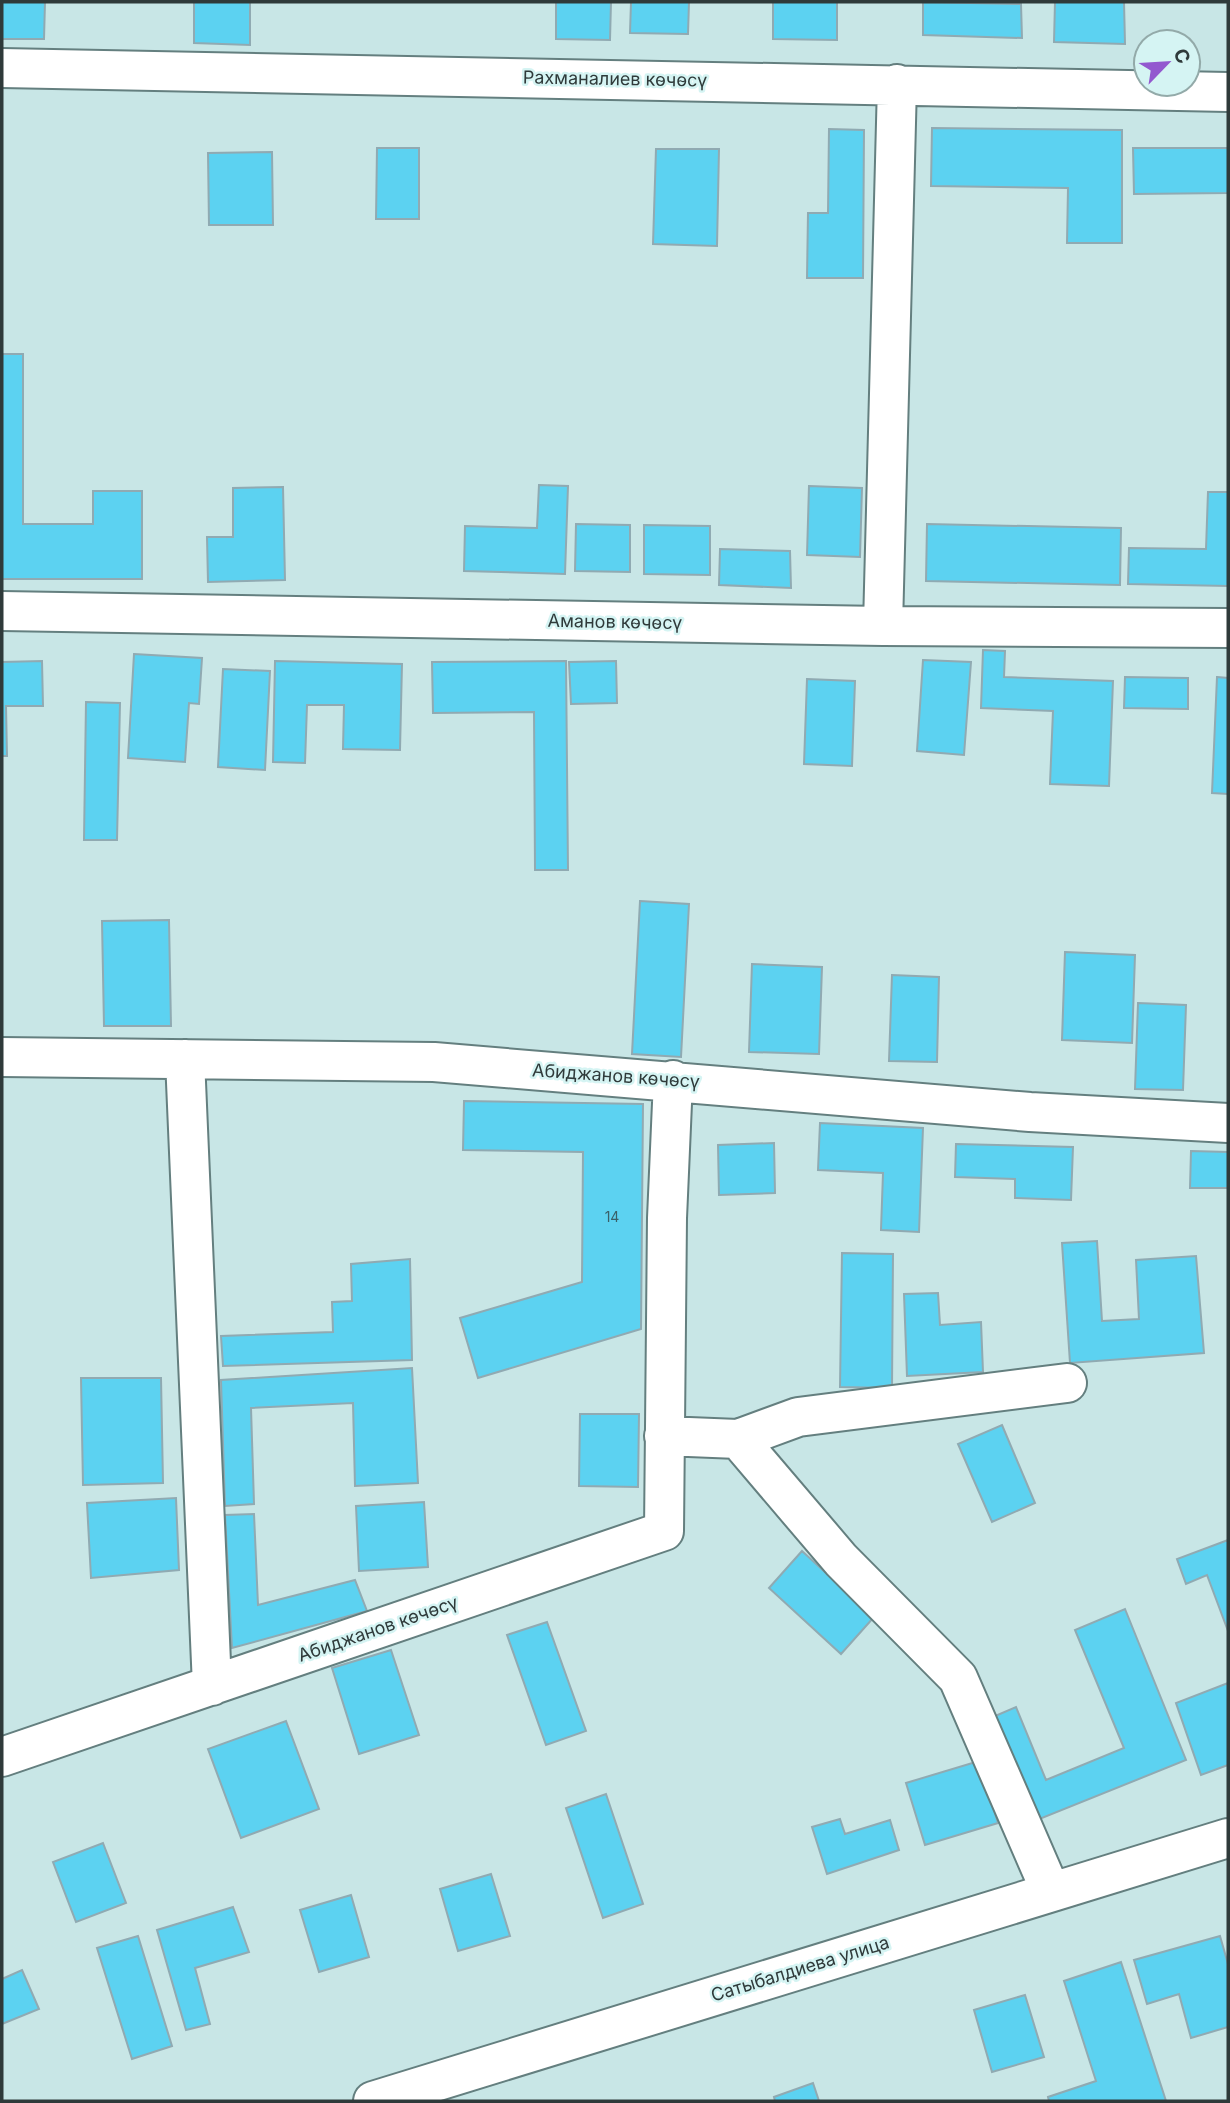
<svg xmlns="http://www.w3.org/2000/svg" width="1230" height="2103" font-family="Inter,sans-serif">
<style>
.building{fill:#5cd2f1;stroke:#90aab2;stroke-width:2}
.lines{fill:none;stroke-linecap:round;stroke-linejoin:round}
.minor-casing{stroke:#647f7f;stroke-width:42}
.minor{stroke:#fff;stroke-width:38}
.labels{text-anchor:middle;stroke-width:5;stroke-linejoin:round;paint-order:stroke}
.number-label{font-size:14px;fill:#3a6068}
.street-label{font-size:18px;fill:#2f3a3a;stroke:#d5f4f3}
</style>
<rect width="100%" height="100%" fill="#c8e6e6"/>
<path class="building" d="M2,2h43l-1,37h-42z
M194,2h56v43l-56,-2z
M556,2h55l-1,38 -54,-1z
M631,2h58l-1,32 -58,-1z
M773,2h64v38l-64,-1z
M923,2l98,2 1,34 -99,-3z
M1055,2h69l1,42 -71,-2z
M932,128l190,2v113h-55l1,-55 -137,-2z
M829,129l35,1 -1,148h-56l1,-65h20z
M377,148h42v71h-43z
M1133,148h95v45l-94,1z
M656,149h63l-2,97 -64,-2z
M272,152l1,73h-64l-1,-72z
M2,354h21v170h70v-33h49v88h-140z
M539,485l29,1 -3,88 -101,-3 1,-45 72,2z
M809,486l53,2 -2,69 -53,-2z
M283,487l2,93 -77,2 -1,-45h26v-49z
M1208,492h20v94l-100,-2 1,-36 77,1z
M576,524l54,1v47l-55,-1z
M927,524l194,4 -1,57 -194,-4z
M644,525l66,1v49l-66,-1z
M720,549l70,2 1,37 -72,-3z
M983,650l22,1 -1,26 109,4 -4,105 -59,-2 3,-73 -72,-3z
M134,654l68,4 -3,46 -10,-1 -4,59 -57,-4z
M923,660l48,2 -7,93 -47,-4z
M42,661l1,45h-37l1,50h-5v-94z
M275,661l127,3 -2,86 -57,-1 1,-44h-37l-2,58 -32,-1z
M566,661l2,209h-33l-1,-158 -101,1 -1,-51z
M616,661l1,42 -46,1 -2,-42z
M223,669l47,2 -5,99 -47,-3z
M1125,677l63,1v31l-64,-1z
M1217,677l11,1v116l-16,-1z
M807,679l48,2 -3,85 -48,-2z
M86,702l34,1 -3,137h-33z
M640,901l49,3 -8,153 -49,-3z
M169,920l2,106h-67l-2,-105z
M1065,952l70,3 -3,88 -70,-3z
M752,964l70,3 -3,87 -70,-2z
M892,975l47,2 -2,85 -48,-1z
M1138,1003l48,2 -3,85 -48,-1z
M464,1101l179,3 -2,225 -163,49 -18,-60 122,-36 1,-130 -120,-2z
M820,1123l103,5 -4,104 -38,-2 2,-57 -65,-3z
M774,1143l1,50 -56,2 -1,-50z
M956,1144l117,3 -2,53 -56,-2v-19l-60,-2z
M1191,1151l37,1v36h-38z
M1097,1241l5,80 37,-2 -3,-59 60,-4 8,97 -134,10 -8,-120z
M842,1253l51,1 -1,134 -52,-1z
M410,1259l2,101 -189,6 -2,-30 112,-4 -1,-30 20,-1 -1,-37z
M938,1293l2,32 41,-3 2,50 -76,4 -3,-82z
M412,1368l6,115 -63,3 -2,-83 -102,5 3,96 -29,2 -4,-126z
M81,1378h80l2,105 -80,2z
M580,1414h59l-1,73 -59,-1z
M1002,1425l33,78 -43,19 -34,-78z
M176,1498l3,72 -88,8 -4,-75z
M424,1502l4,65 -69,4 -3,-65z
M254,1514l4,91 97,-25 12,31 -135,37 -7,-133z
M1228,1540v91l-21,-56 -21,9 -9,-25z
M802,1551l72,66 -33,37 -72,-66z
M1125,1609l61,151 -149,60 -42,-104 21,-9 30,73 78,-32 -49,-118z
M547,1622l39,109 -40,14 -39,-110z
M391,1650l28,85 -60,19 -27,-86z
M1228,1683v82l-27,10 -25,-72z
M286,1721l33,88 -78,29 -33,-89z
M979,1761l19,62 -73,22 -19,-62z
M606,1794l37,110 -40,14 -37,-110z
M840,1819l5,15 45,-14 9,30 -72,24 -15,-47z
M103,1843l23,60 -50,19 -23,-60z
M491,1874l19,62 -52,15 -18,-62z
M351,1895l18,62 -50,15 -19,-62z
M233,1907l16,45 -54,16 15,56 -24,6 -29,-100z
M138,1936l34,110 -40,13 -35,-111z
M1220,1936l8,28v63l-37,11 -12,-44 -32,10 -13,-44z
M1121,1962l45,139h-117l-1,-4 48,-16 -32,-100z
M22,1970l17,39 -37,15v-45z
M1025,1995l19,62 -52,15 -18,-62z
M813,2083l6,18h-44l-1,-4z"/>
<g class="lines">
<g class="minor-casing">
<path id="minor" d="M2,68l1226,24
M2,611l881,15 345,2
M883,626l14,-542
M2,1057l432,5 596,50 198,11
M185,1059l27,627
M664,1436l74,3 103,121 117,118 93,214
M738,1439l60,-22 269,-34
M2,1757l662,-226 3,-313 6,-138
M373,2101l855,-263"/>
</g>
<use href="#minor" class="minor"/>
</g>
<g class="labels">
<g class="number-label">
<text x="612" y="1222">14</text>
</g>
<g class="street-label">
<text transform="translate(615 79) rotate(1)" y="6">Рахманалиев көчөсү</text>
<text transform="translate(615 622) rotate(1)" y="6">Аманов көчөсү</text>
<text transform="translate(616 1076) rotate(4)" y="6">Абиджанов көчөсү</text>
<text transform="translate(378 1629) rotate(-19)" y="6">Абиджанов көчөсү</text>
<text transform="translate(800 1969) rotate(-17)" y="6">Сатыбалдиева улица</text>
</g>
</g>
<rect width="1230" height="2103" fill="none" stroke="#2f3a3a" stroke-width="7"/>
<g transform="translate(1167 63) rotate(65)"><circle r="33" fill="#d5f4f3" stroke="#93aaa9" stroke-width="2"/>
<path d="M0-5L12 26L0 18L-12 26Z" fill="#9358cf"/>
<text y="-10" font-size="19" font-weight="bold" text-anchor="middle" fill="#2f3a3a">С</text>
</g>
</svg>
